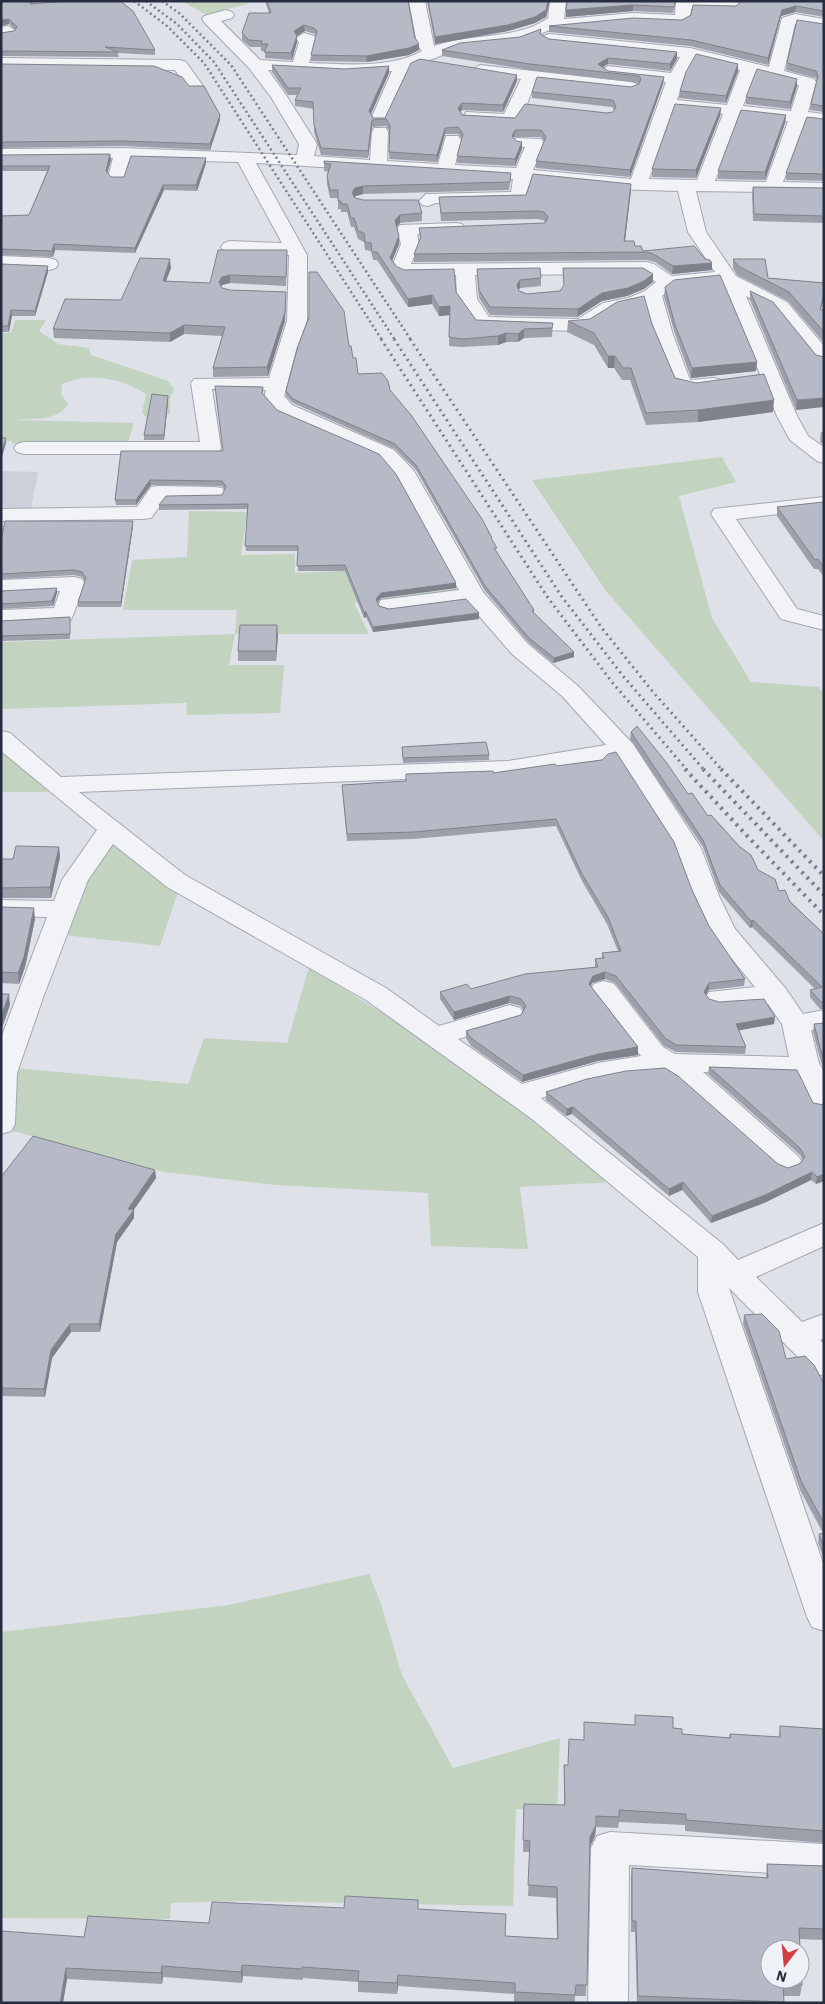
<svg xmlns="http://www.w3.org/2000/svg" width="825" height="2004" font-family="'IBM Plex Sans',sans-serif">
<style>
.built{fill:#cdd0db}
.green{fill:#c2d3c0}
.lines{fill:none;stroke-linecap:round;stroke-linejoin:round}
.minor-casing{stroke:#a4a7b3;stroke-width:2}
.minor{fill:#f2f3f7;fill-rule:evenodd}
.rail-far2{stroke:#787f93;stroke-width:2.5;stroke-dasharray:2 3;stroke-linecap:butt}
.rail-far1{stroke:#787f93;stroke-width:3;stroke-dasharray:2 4;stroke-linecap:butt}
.rail{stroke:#787f93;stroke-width:4;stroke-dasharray:2.5 5;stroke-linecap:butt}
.wall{fill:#9da0aa}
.shaded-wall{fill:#7f828b}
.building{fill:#b6bac6;stroke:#7f828b}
</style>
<rect width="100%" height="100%" fill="#dfe1e9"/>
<path class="built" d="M1,471l37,1 -7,37h-30z"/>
<path class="green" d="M182,1h65l1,3 -21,5 2,4 -19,4z
M15,320h31l-7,11 19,13 31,4 2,7 77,26 6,9 -4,8v16l-24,3 -4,-4 4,-19c-23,-16 -58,-22 -84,-10l-1,10 7,10c-10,18 -35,14 -53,16l119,3 -6,20 -115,1 -2,-3h-10v-108h10z
M722,457l14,25 -57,14 33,122 39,64 68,5 5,8v146l-218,-250 -74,-111z
M189,511l58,1 -6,43 54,-1v19l150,-7 13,25 -104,12 15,31h-134l-6,31h55l-4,48 -93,2 -1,-12 -185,6v-67l234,-8 2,-24h-114l9,-50 55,-3z
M1,751l48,41h-48z
M107,845h10l61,47 -18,54 -95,-11 15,-49z
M309,967l80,50 116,80 108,85 -93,5 8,62 -97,-3 -3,-53 -152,-8 -112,-13 -151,-41 -1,-53 3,-10 173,16 16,-46 83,5z
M369,1574l12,30 21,71 51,93 107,-30 -3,73 -41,-2 -3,97 -274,-5 -68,2 -1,16 -169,-1v-286l228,-27z"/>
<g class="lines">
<g class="minor-casing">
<path id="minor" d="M409,1h16l9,45c37,-13 84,-6 114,-28l2,-17h16l-2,18 69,-6 42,2 1,-14h59l8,5 -8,5 -44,-2 -1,11 -8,5 -49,-2 -81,6 -32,13 -60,6 -50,20 -23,51 -2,4h-12l-2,-4 21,-48 -47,3 -77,-4 18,25 31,49 -3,12 56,4 2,-28 2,-4h12l2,4 -1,29 51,3 8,-28h12l3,4 -6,25 61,3 9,-21 -9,-1 -3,-4 3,-4 25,1 3,4 -11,27 98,9 35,-97 -58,-6 -8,-5 8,-5 63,7 9,-16 -131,-13 -8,-5 2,-3 6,-2 141,14 79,19 13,-49 13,-4 29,5v10l-29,-5 -11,47 30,8 2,3 -8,30 16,2v10l-19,-2 -22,60 41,1v10l-128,-2 10,41 30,44 51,26 37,44v19l-7,-2 -44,-53 -27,-14 51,120 11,20 16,11v16l-7,-2 -27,-21 -13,-24 -41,-101 -15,-33 -48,5 -11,9 11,39 17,45 24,-2 7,2 3,4 -3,4 -26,5 -20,-5 -3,-4 -19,-49 -8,-30 -29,7 -27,17 -7,2 -99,-2 -7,-2 -19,-28 -1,-24 -51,1 -7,-2 -6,-7 9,-23 -4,-15 3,-4 56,-2 6,1 3,4 -3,4 -45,2 2,10 -8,20 236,-2 7,2 18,12 43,-4 -27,-40 -10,-41 -66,-2 -81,-9 -6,21 -89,2 -8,3 -6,-1 -3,-4 7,-7 85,-2 2,-13 -257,-16 51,92v66l-11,29 -12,46 8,9 102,45 20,21 69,121 45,52 50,42 55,58 68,104 18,48 16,33 51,60 17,25 21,-4v18l-13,2 8,33 5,9v39l-10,-2 -17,-34 -94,-3 95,84 5,7 -5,7 -10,3 -10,-3 -99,-88 -14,-9 -40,3 -39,8 -45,14 183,147 14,15 86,-37v23l-68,31 46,45 22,-8v24l-4,2 4,4v32l-11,-4 -84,-84 95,278v65l-12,-4 -5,-10 -109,-325v-35l-166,-138 -166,-119 -199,-113 -54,-43 -25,36 -44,115 -27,78 -2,51 -4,7 -10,3v-96l46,-121 -46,-1v-16l53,1 8,-21 35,-50 -96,-79v-20l9,2 51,44 447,-16 98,-16 -44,-49 -50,-42 -45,-52 -78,10 -8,-2 -3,-5 3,-5 78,-10 -61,-112 -18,-20 -102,-45 -14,-16 2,-7 -54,-1 9,59 -3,4 -7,2h-187l-7,-2 -3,-4 3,-4 7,-2h176l-9,-59 3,-4 75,-1 18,-57 2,-66 -59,-2 -6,-2 -3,-4 3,-4 6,-2 52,2 -44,-81 -108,-3 -7,22h-12l-3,-4 5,-19 -112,1v-10l122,-1 174,7 2,-11 -28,-47 -22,-29 -45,-46 -2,-3 2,-3 22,-6 6,2 2,3 -2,3 -11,3 39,39 33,2 6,-20 -3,-4 8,-5 10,3 2,3 -7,24c35,1 81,6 113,-12l-5,-7zM695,59l45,11 -13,35 -50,-5 7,-22zM755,74l44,11 -8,26 -48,-5zM673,110l50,4 -26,66 -48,-1zM739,116l49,5 -22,61 -51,-1zM643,274l13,8 -11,9 -17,7 -25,5 -25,16 -89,-2 -12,-18 -2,-24zM617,757l58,91 18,48 17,36 45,55 -46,5 -4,6 4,6 10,3 49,-3 14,20 7,33 -114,-3 -12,-7 -49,-63 -10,-3 -10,3 -4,6 51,66 -43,7 -76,21 -64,-45 62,-19 4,-6 -4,-6 -10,-3 -71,21 -53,-38 -201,-113 -106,-83 429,-17z
M8,26l8,5 -2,3 -13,3v-10z
M1,58l179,2 6,2 17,24 -2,3h-12l-14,-19 -174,-2z
M480,65l151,17 6,2 2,3 -2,3 -6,2 -95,-11 -9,23 -12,19 -43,-2 -6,-1 -2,-4 2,-4 38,2 17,-35 -47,-6 -2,-3z
M1,256l48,2 7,2 2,4 -2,4 -7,2 -48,-2z
M159,486l55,1 8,1 3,5 -3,5 -8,1h-49l-14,19 -8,1 -142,2v-12l136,-2 14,-20z
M824,497v12l-88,10 61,90 27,7v14l-43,-11 -70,-105 3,-5 8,-1z
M74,577l8,2 3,5 -14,36 -70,4v-14l53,-2 6,-17 -59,3v-14z
M610,1832l214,12v32l-195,-11 -1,138h-40l3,-155 6,-12z"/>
</g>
<use href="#minor" class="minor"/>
<path class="rail-far2" d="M134,1l33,25 37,37 178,277
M146,1l31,23 37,38 181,278
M162,1l17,12 52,52 180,275"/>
<path class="rail-far1" d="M381,339l167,259 64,84 75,88
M394,339l168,258 61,79 81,94
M410,339l191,288 52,65 69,78"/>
<path class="rail" d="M685,769l65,70 74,76
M703,769l121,126
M721,769l103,107"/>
</g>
<path class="wall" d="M1,1h34l-1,3 121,46v5l-37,-2 1,4 -118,-1v-23l13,-2 1,-1 -6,-6 -8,2z
M265,1h143l7,37 4,12 -10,5 -42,7 -56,-1v-6l5,-19 -1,-2 -10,-3 -8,5v6l-5,18 -27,-2v-7h-4v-4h-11l-8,-7v-7l27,-20z
M427,1h123l-4,16 -11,6 -27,8 -73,13z
M567,1h109l-3,12 -40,-2 -67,6z
M738,1h86v16l-29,-5 -14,4 -13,49 -78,-19 -141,-14v-6l133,-6 54,-14 5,-3z
M824,24v88l-14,-2 1,-6 6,-23 -1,-3 -30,-8 1,-7z
M541,29v6l8,4 128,13v7l-7,12 -62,-7 -5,3 5,4 56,6 -1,7 -33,93 -94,-9v-7l8,-20 -3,-4h-27v2l8,10 -7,17 -58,-3v-7l5,-17 -4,-5h-13l-8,28 -48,-3 1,-27 -4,-6 -14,1 -4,31 -47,-3 -7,-23v-23l-19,-3v-6l3,-5h-10l-16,-23v-7l73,4 44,-3v7l-18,41 2,4h12l132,-43v6l-14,31 -41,-2 -2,2 2,3 53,3 92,-5 6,-1 1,-2 -2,-3 -80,-9v-6l99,-5 8,-3v-1l-109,-13 -88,-14v-6l78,-13z
M1,64l219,56 -10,30 -87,-4 -122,2z
M738,71l-12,32 -47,-5 1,-7z
M797,79v7l-7,23 -44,-5v-7z
M721,108l-1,8 -24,62 -44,-1v-8z
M786,115l-1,8 -20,57 -47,-1v-8z
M824,119v62l-38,-1v-7z
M110,154l1,6 -4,13 4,4h13l82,-14 -9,28 -33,-1 -29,63 -80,-3 -2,7 -52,-2v-39l28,-1 18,-44h-46v-16z
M324,161l187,12 -2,17 -146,4 -7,2 -1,1v1l67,15v8l-22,2 -3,3 2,18 -7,17 5,6 59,25 20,28 77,3 -1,14 -28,1 -6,4h-12l-8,3 -37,2 -12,-1 1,-31 -11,1 -7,-12 -24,3 -31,-47h-4l-2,-9 -6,-1 -1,-8 -6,-3 -4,-12h-3l-4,-15h-6v-3h-3v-11h-8l-3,-14v-8l1,-4 -4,-1z
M631,184l-6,57 10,5 8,5 62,8 7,4v7l-40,4 -17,-12 -8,-2 -233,2v-8l6,-15 -1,-11 126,-5v-1l-2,-2 -6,-1 -96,2 -2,-24 87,-2z
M753,187l71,1v35l-71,-2 -1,-27z
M287,250l-1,36 -56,-3 -8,2 -1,2 1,1 8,2 56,2 -1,29 -17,55 -55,1v-9l9,-32 -38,-2 -14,8 -116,-4 -1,-9 68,-29 50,-32 -5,13 44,2z
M733,259l35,19 56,5v15l-3,12h3v33l-36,-42 -51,-26 -4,-7z
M1,264l47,8 -13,44h-23l-3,16h-8z
M563,268l90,14 -9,7 -17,7 -25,5 -25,16 -87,-2 -11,-17 -2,-29 64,9v8l-21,2 -2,2 9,4 33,-3 4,-5z
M665,287l92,75 -1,9 -65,7 -16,-44 -11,-37z
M750,291l66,64 -20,55 -46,-110z
M568,321l84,3 23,54 98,34 -75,10 -52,3 -16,-45h-8l-8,-12h-6l-14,-23 -27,-13z
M349,346l9,28 32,16 102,148v3l4,10 38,59v3l40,44 -21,6 -24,-20 -44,-52 -69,-121 -21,-21 -102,-46 -7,-7v-5z
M215,386l48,1v7l14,16 179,173v5l-75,10 -3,4 1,4 10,3 90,10 -106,13 -7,-15 -2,1 -19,-47h-47v-20h-52l1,-42 -88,1v-5l63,-10 3,-5 -3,-4 -71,-1 -15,20h-20l-1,-5 6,-49h102z
M168,401l-4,39h-20v-5z
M824,431v14l-4,-3 1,-10z
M824,502v75l-6,-8h-4l-37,-53v-9z
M133,521v5l-12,81h-43v-5l7,-21 -3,-4 -8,-2 -73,4v-39z
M1,591l56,2 -4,13 -52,3z
M70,617v22l-69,2v-20z
M278,635l-2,26h-38v-10z
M631,732l127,138 66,64v75h-4l-10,-12v-7l5,-1 -63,-62 -2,1 -31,-36 -16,-45 -73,-108z
M402,747l87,8v5l-86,3z
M556,766l136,124 17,36 36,53 -1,7 -35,4 -3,5 3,4 65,25 -35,6 7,17 -1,7 -69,-2 -12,-6 -49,-63 -10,-4 -13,4 -1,3 47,61v8l-40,6 -76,21 -51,-36 -5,-8v-7l55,-16 2,-5 -2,-4 -12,-3 -55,17 -14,-21v-7l31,-3 124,-22v-8l7,-1v-5l16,-2 -11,-27 -25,-43 -26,-55 -142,13 -67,2 -5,-56 64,-4v-7l87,-1z
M59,847l1,10 -9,41h-50v-39h12z
M1,907l34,12 -10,48 -6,17 -18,-1z
M824,1023v45l-3,-6 -8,-30 1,-8z
M709,1067l88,3 27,111 -8,3 -5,-4 -47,23 -53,20 -29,-33 -13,6 -97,-82 -6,2 -20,-16v-8l242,76 11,-4 4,-4 -3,-5 -92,-81z
M155,1170l1,8 -23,32 1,8 -17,24 -17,90h-29l-19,26 -7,39 -44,-1v-219z
M744,1315l42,44 38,25v175l-6,-16 1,-9 4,-1 -23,-43 -57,-166z
M635,1715l38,13 9,6 47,4 1,-4 49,3 1,-11 44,3v114l-139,-12v-6l-66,-3 -1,6 -22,-1 -1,9 -5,11 -4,149h-11v7h-61v-9l-116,-8 -1,8 -39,-2v-10l-55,-4v2l-60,-4 -1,7 -79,-6 -1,7 -95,-5 -4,24h-62l83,-66 260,-29 74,1 87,27 52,3 -1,-41 -28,-2 2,-44h-7l1,-48 40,1v-40h4l16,-25v-18l51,3z
M767,1864l57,2v74l-25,-1 3,46 -2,11h-16v7h-147l-2,-71h-4v-53l1,-11 134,10z"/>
<path class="shaded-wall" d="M548,1h2l-4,16 -11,6 -27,8 -73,13v-7z
M633,5v6l-67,6v-7z
M796,6l-1,6 -14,4 -13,49v-7l14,-48z
M9,19v5l-8,2v-6z
M304,25l1,6 -8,5v6l-5,18 -1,-7 3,-22z
M419,44v6l-10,5 -42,7 -1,-6z
M677,52v7l-7,12v-7z
M608,58v6l-10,6v-6z
M738,64v7l-12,32v-7z
M389,66v7l-20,45v-7z
M517,75v6l-14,31v-7z
M664,77l-1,7 -33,93v-7z
M797,79v7l-7,23v-7z
M462,103v7l-4,5v-7z
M721,108l-1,8 -24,62v-8z
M220,115v5l-10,30v-6z
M786,115l-1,8 -20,57v-8z
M372,120v7l-4,31v-7z
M445,128v6l-8,28v-7z
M515,130l-1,7 -2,6v-7z
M522,142v7l-7,17v-7z
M110,154l1,6 -5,17v-6z
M206,158v5l-9,28 -1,-6z
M631,184v7l-7,58v-8z
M163,185l1,5 -29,63v-5z
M363,186v8l-7,2 -4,5v-8l3,-5z
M400,215v8l-4,5 -1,-8z
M399,236v8l-9,22v-8z
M54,244l1,6 -2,7 -1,-6z
M170,259l1,9 -8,21v-8z
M712,263v7l-40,4 1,-8z
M48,266v6l-13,44v-5z
M653,274v8l-9,7 -17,7 -25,5 -25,16 1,-8 24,-16z
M230,275v8l-8,2 -3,5v-8l3,-5z
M520,280v8l-4,5 1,-8z
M286,292l-1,29 -17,55 -1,-9z
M432,295v9l-24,3v-8z
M450,306v9l-11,1v-9z
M11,310l1,6 -3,16 -1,-6z
M184,325v9l-14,8v-9z
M524,329v9l-6,4v-8z
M506,333v9l-8,3v-9z
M608,356h7l-1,12h-6z
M757,362l-1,9 -65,7 1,-10z
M168,396v5l-4,39v-5z
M824,398v9l-28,3 1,-10z
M774,400l-1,12 -75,10v-12z
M6,438v5l-5,18v-7z
M150,480l1,5 -15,20v-5z
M133,521v5l-12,81v-5z
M456,583v5l-75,10 -5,6v-5l5,-6z
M57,588v5l-4,13 -1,-5z
M364,612h2v5l-2,1z
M479,613v6l-106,13v-5z
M277,625l1,10 -2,26v-10z
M574,652v5l-21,6 1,-5z
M59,847l1,10 -9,41 -1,-11z
M34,908l1,11 -10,48 -6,17 -1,-11z
M753,920l-1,7 -2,1 1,-7z
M605,972v7l-13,4 -3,8v-7l4,-8z
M709,983v7l-6,9 1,-7z
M9,994l1,11 -9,26v-14z
M510,996l-1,7 -55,17v-8z
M775,1017l-1,7 -38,7v-7z
M638,1047v8l-40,6 -76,21 1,-7 75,-21z
M573,1107l-1,7 -6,2 1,-7z
M155,1170l1,8 -27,39 -1,-8z
M812,1172l-1,8 -47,23 -53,20 1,-7z
M824,1174v7l-8,3 1,-7z
M683,1182l-1,8 -13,6v-7z
M134,1210v8l-17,24 -17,90 -1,-8 17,-90z
M70,1324l1,8 -19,26 -7,39 -1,-8 7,-39z
M596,1825l-1,11 -6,12 1,-11z
M242,1965l1,11 -1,7 -1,-11z
M162,1966l1,11 -1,7 -1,-11z
M66,1968l1,11 -4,24h-3z
M398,1975v11l-1,8v-11z"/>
<path class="building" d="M1,1h31l-2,3 37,-3h53l13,10 22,39 -50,-3 13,5 -117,-1v-18l13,-2 3,-4 -8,-8 -8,1z
M267,1h141l7,37 4,6 -10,4 -43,8 -55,-1 6,-24 -3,-3 -10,-3 -10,6 3,5 -6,17 -27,-1 4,-8h-7l1,-3 -13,-1 -7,-7 7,-20h22z
M428,1h120l-2,9 -11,7 -27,8 -73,12z
M567,1h108l-1,6 -41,-2 -67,5z
M742,1h82v10l-28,-5 -14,4 -14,48 -77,-18 -142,-14 84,-8 49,2 9,-5 2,-10 43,1z
M797,20l27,4v82l-13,-2 7,-28 -2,-5 -29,-8z
M541,29l-1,5 9,5 128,13 -7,12 -62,-6 -10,6 10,7 56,6 -34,93 -94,-9 10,-24 -5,-7h-26l-3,6 4,5 6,1 -7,17 -58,-3 6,-22 -5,-7 -13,1 -8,27 -48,-3 1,-27 -4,-6 -14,1 -4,31 -47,-3 -7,-23 -1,-23 -18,-2 6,-12h-13l-16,-23 73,4 44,-3 -20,45 4,7h12l26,-55 9,-4 97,16 -14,30 -41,-2 -4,5 4,7 53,3 10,-14 82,9 6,-1 3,-5 -3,-7 -81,-8 5,-15 94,10 8,-3 2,-5 -2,-3 -109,-12 -88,-14 18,-7 60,-6z
M696,54l42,10 -12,32 -46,-5 6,-19z
M1,64l153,2 28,11 7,9h15l16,29 -10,29 -87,-3 -122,1z
M757,69l40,10 -7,23 -44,-5z
M675,104l46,4 -25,62 -44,-1z
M741,110l45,5 -21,57 -47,-1z
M807,117l17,2v55l-38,-1z
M110,154l-4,17 5,6h13l7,-21 75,2 -10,27h-33l-28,63 -81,-4 -2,7 -51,-2v-33l28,-1 21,-49h-49v-11z
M324,161l187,12 -1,9 -147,4 -8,2 -3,5 3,5 8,2h55l4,13 -22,2 -5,5 4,16 -9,22 7,9 8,3 49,-1 2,23 20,28 77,3 -1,5 -28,1 -6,5 -12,-1 -8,3 -37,3 -12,-2 1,-31 -11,1 -7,-12 -24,4 -31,-47h-5l-1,-9 -6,-1 -1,-9 -6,-2 -4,-13h-3l-4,-14h-6v-3h-3v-11h-8l-3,-14 4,-12 -7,-1z
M533,174l98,10 -7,57h10l1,5h6l2,5 51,-5 11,13 5,1 2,3 -39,3 -18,-11 -8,-3 -233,2 7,-17 -2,-9 126,-5 3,-6 -4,-5 -6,-1 -97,2 -2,-16 87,-2z
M753,187l71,1v28l-70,-2z
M218,250h69l-1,27 -56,-2 -8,2 -3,5 3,6 8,2 56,2 -1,20 -18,55 -54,1 12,-41 -41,-2 -14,8 -117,-4 12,-30 56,1 19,-42 30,1 -7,22 47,2z
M733,259h32l3,19 56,5v11l-4,16h4v22l-35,-40 -51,-26z
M1,264l47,2 -13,45 -24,-1 -3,16h-7z
M540,268l1,10 -21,2 -3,5 2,6 8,3 33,-3 4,-6 -1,-17h80l10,6 -9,7 -16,7 -26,5 -24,16 -88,-2 -11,-17 -2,-21z
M309,272h8l27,39 5,35h2l2,12h3l2,16 24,-1 6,8 2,9 21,25 71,104 10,19h-1l6,10h-3l40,62 -2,1 42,41 -20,6 -25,-20 -44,-52 -69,-121 -21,-21 -102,-45 -7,-8 12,-45 11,-29z
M720,275l37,87 -65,6 -17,-43 -10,-38 9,-7z
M750,291l23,11 43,53 8,2v41l-27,2z
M644,296l8,28 23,54 21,5 68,-9 10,26 -76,10 -52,3 -15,-45h-8l-8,-12h-7l-14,-23 -26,-12 22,-2 27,-17z
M215,386l48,1 -1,6 15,17 102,44 17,20 60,109 -75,10 -5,6 3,7 10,3 77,-10 13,14 -106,14 -7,-15h-2l-19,-47 -48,1 1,-20h-53l3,-42 -89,1 7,-9 56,-1 4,-8 -4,-6 -72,-1 -14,20h-21l6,-49h102z
M152,394l16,2 -4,39h-20z
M1,438h5l-5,16z
M824,502v65l-6,-8 -3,1 -38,-53z
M5,521h128l-12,81h-43l8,-24 -4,-6 -8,-2 -73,4v-34z
M57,588l-5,13 -51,3v-13z
M70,617v17l-69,2v-15z
M240,625h37l-1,26h-38z
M637,726l29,36 22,32 4,-1 16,23 3,-1 29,32 11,8 7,15 17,9 4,12 6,-1 5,12 34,32v68h-3l-11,-12 12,-3 -69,-67 -2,1 -31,-36 -17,-45 -72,-108z
M486,742l3,13 -86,3 -1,-11z
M616,752l58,90 18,48 17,36 36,53 -36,4 -5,9 5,7 10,3 45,-3 11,18 -39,7 10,23 -70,-2 -11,-7 -49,-62 -11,-4 -12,4 -4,8 49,63 -40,7 -75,21 -52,-37 -5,-7 55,-16 5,-9 -5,-7 -11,-3 -56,16 -14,-20 27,-8 4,5 54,-15 73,-7 -3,-8 9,-1 -2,-5 19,-2 -13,-34 -26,-43 -26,-55 -142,13 -67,2 -5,-49 64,-4v-7l87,-3v2l62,-9 1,2 46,-6 6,-6z
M16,846l43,1 -9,40 -49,1v-29h12z
M1,907l33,1 -10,49 -6,16 -17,-1z
M1,994h8l-8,23z
M824,1023v36l-2,-4 -8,-31z
M709,1067l88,3 16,33 11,2v69l-7,3 -5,-5 -47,23 -53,21 -29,-34 -14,7 -96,-82 -6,2 -21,-17 41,-13 39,-8 39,-3 13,8 100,88 10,4 11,-4 6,-7 -5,-9z
M33,1136l122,34 -27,39 6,1 -18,24 -17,90h-29l-19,26 -7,39 -43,-1v-211z
M762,1314l17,17 7,28 19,-3 9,9 10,19v139l-23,-42 -57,-166z
M824,1533v14l-5,-13z
M635,1715l38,2v11l9,1v5l48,4v-4l50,3v-11l44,3v102l-138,-11v-6l-67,-4v7l-23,-1v9l-6,12 -3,148h-11l-1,10 -60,-3v-9l-117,-8 -1,8 -39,-2 1,-10 -57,-4v2l-60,-4 -1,7 -79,-6 -1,7 -95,-5 -6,35h-59v-72l83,6 4,-21 121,7 3,-21 132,6 1,-12 73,4v9l88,5 -1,22 53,3 -1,-52 -29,-2 2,-44 -7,-1 1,-36 41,1 -1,-40h4l1,-26 15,1v-18l51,3z
M767,1864l57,2v63l-25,-1 1,21h-30v30h30v-26l2,32h-19l1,17 -146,-6 -2,-75h-4v-53l136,10z"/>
<rect width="825" height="2004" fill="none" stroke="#272d40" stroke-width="5"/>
<g transform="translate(785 1964) rotate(196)"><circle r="24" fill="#eef1f6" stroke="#9ea3ad"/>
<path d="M0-4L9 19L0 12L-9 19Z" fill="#d23f43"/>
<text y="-8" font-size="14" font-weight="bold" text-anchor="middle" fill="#272d40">N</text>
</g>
</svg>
